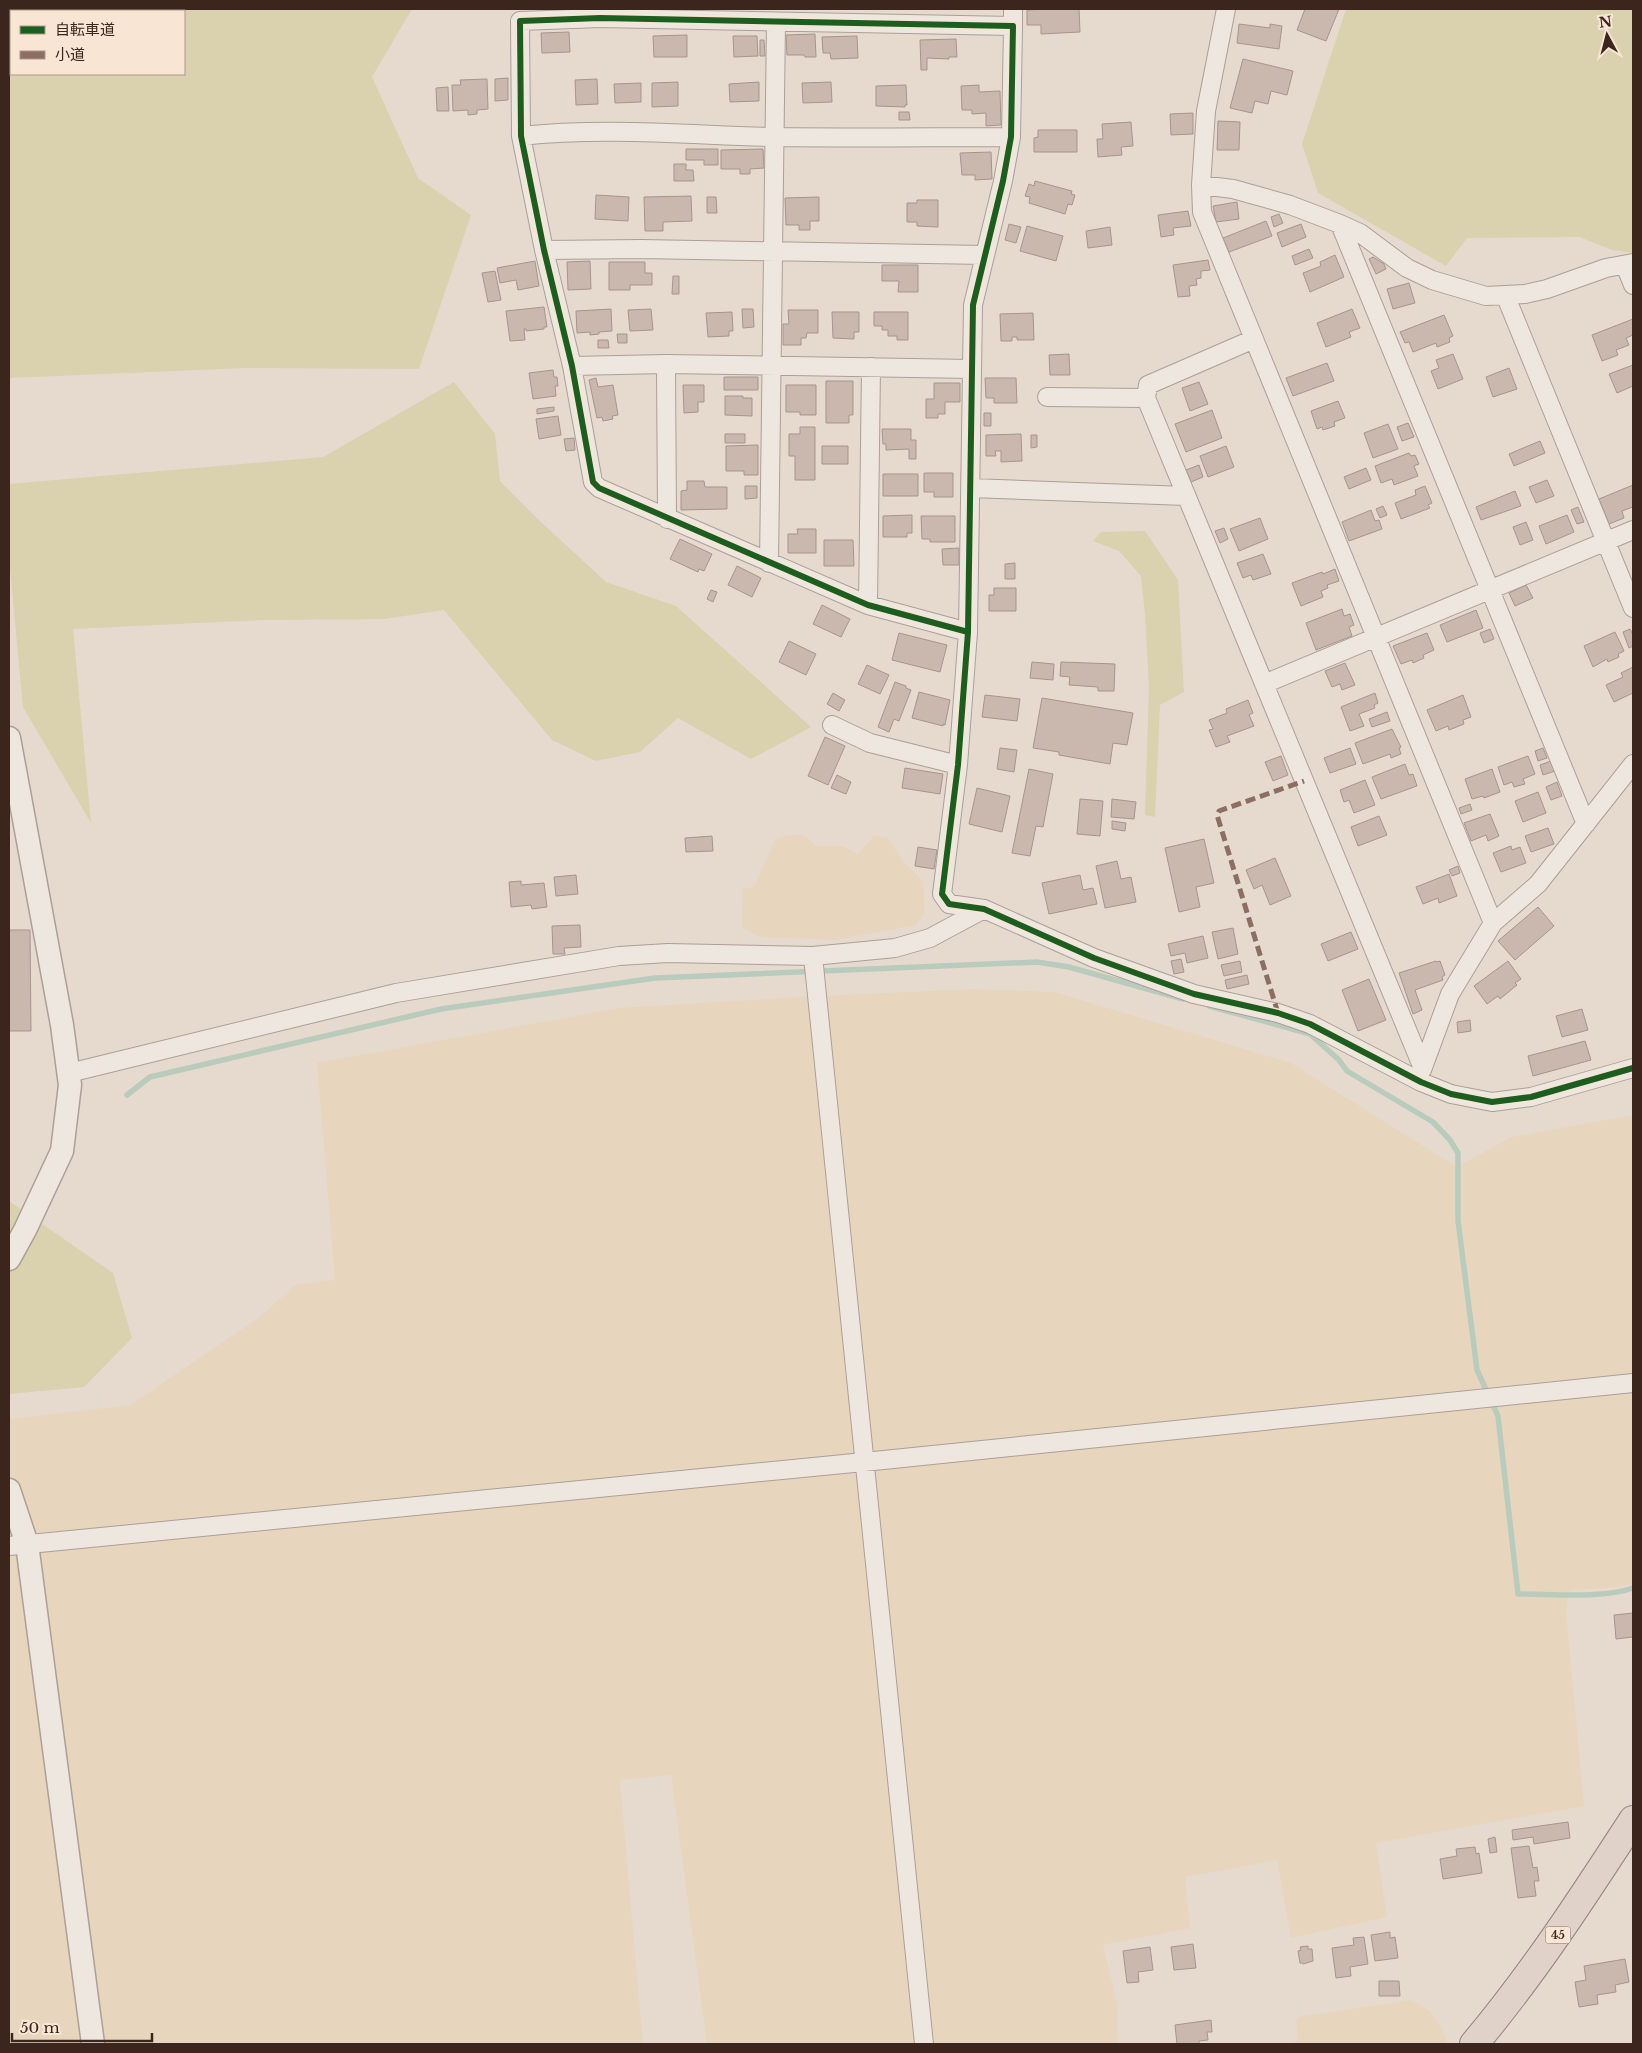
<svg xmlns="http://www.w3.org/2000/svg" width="1642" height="2053" font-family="'Libre Baskerville','Noto Sans JP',serif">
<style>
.farmland{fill:#e7d6bd}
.green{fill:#dad1af}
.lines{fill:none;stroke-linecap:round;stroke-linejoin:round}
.stream{stroke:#b8cbbc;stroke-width:5.5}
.building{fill:#cab7ae;stroke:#a7958d}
.minor-casing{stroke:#ac9f96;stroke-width:20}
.tertiary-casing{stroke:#ac9f96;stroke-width:25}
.trunk-casing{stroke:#91857d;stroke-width:30}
.minor{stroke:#eee7e0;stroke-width:18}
.tertiary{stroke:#eee7e0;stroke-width:22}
.trunk{stroke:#e0d2c8;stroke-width:28}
.quiet{stroke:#8d6e63;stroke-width:5;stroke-dasharray:10 5;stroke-linecap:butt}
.cycleway-casing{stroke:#f8e5d3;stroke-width:9}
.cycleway{stroke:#1b5e20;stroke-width:6}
.labels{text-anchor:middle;stroke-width:4;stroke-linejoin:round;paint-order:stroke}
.shield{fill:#f8e5d3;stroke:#745f54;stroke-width:1}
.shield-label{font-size:11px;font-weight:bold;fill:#3c251d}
</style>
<rect width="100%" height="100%" fill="#e6dace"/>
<path class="farmland" d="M788,835h16l13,11h26l15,8 16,-18 13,1 17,25 19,19 2,32 -9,12 -80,15 -78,-3 -16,-10 1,-39 11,-1 21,-48z
M975,989l79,3 237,71 166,104 54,-30 122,-22v468l-11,4 -52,3 -4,21 18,195 -208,37 11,74 -96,21 -14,-78 -92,17 5,51 -87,17 15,63 -1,36h-410l-36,-269 -51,5 23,264h-634v-625l121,-14 131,-89 34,-31 40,-5 -18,-217 303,-55 179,-11z
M1412,2000l18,11 11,16 7,17h-161l8,-2 3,-6 -2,-14 2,-5z"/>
<path class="green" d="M50,9h362l-40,68 46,101 53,37 -52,154 -173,-1 -237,10v-302l16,-2h159v-63h-132z
M1346,9h287v244l-21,-3 -33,-13 -112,1 -21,28 -128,-73 -16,-49z
M454,382l41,52 5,47 42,42 64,59 70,24 135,121 -60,32 -73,-41 -38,34 -44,9 -44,-21 -108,-130 -60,9 -121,1 -190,9 18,194 -68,-116 -14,-149v-74l314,-27z
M1145,531l33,49 6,112 -24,13 -5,112 -10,-2 4,-127 -4,-74 -4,-38 -22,-25 -26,-10 8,-9z
M9,1201l104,72 19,65 -48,49 -75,7z"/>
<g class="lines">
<path class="stream" d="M1209,1006l101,28 29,26 8,11 86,51 17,18 8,13v68l19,149 21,46 20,178c33,0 84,5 115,-6
M127,1095l23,-18 291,-68 214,-31 382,-16 32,5 114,32"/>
</g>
<path class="building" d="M1046,9h33l1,23 -39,2v-9h-14v-15z
M1305,9h34l-13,32 -29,-11z
M1239,24l31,4v-4l12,2 -3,23 -42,-6z
M569,32l1,20 -28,1 -1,-20z
M815,34l1,23h-11l-1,-2h-17l-1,-20z
M687,35v22h-33l-1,-21z
M733,36h24l1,20 -24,1z
M857,36l1,22 -27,1 -1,-6h-7l-1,-16z
M956,39l1,18h-8v2l-22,-1v12h-6l-1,-30z
M760,40h4l1,16h-5z
M1243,59l50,12 -6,24 -16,-4 -3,13 -13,-3 -3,12 -22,-5z
M508,78v22l-13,1v-22z
M487,79l1,30 -11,1v4l-9,1v-5l-15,1 -1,-26h9l-1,-5z
M597,79l1,25 -22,1 -1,-25z
M678,82v24l-26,1v-24z
M759,82v19l-29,1 -1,-18z
M831,82l1,20 -29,1 -1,-20z
M641,83v19l-26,1 -1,-19z
M906,85l1,20h-2v2l-29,-1v-20z
M979,85v7l21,-1 1,34 -15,1v-13l-14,1v-4h-10l-1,-24z
M448,87l1,24h-12l-1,-23z
M899,112h10l1,8h-11z
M1193,113v21l-22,1 -1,-21z
M1218,121l22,1 -1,28h-22z
M1131,122l2,24 -12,1 1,8 -24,2 -1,-18h6l-1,-15z
M1038,130h39v22h-43v-14l4,-1z
M686,149h32v16h-14v-5h-18z
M763,149l1,19 -14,1v5h-10v-5h-19v-19z
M991,152l1,27 -17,1v-5h-13l-2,-22z
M674,164h12v6h7l1,11h-20z
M1035,181l37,10 -1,3 4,1 -3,10 -4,-1 -3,10 -36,-11 1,-6 -5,-1 4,-12 5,2z
M596,195l33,2 -1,24 -33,-2z
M691,196l1,25 -29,1v9h-18l-1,-34z
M707,197h9l1,16h-10z
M819,197v24h-9v9h-11v-5h-13l-1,-27z
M917,200h21v27l-21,-1v-4h-10v-19h10z
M1237,202l2,17 -23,3 -3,-16z
M1188,211l3,15 -18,2 1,7 -13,2 -3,-22z
M1279,214l4,9 -9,4 -3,-10z
M1266,221l6,15 -43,16 -6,-14z
M1009,224l12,3 -5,16 -11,-3z
M1301,224l5,13 -24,10 -5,-14z
M1027,226l36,10 -7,25 -36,-10z
M1110,227l2,18 -24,3 -2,-17z
M1309,249l4,9 -18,7 -3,-9z
M1335,255l9,22 -34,15 -7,-19 18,-7 -1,-4z
M1373,257l11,7 2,5 -10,5 -7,-15z
M1208,260l2,10 -9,1v7l-5,1 1,6 -8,1 1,10 -12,1 -5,-32z
M535,261l4,25 -21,4 -2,-10 -16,3 -3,-15z
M590,261l1,28 -23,1 -1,-28z
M609,262h36v11h7v12h-22v5h-21z
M882,265h36v27h-20l1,-11h-17z
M495,271l6,29 -13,2 -6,-29z
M673,276h6v18h-7z
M1409,283l6,20 -22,6 -6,-20z
M544,307l3,20h-3v2l-18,2v-2h-2l1,11 -15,1 -4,-30z
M611,309l1,22 -13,1v2l-9,1v-3l-13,1 -1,-22z
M651,309l2,21 -23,1 -2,-21z
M742,309h11l1,18 -11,1z
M1352,309l8,19 -11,4 2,5 -25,10 -9,-24z
M788,310h30v23h-11l-1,5h-5v7h-18v-21h6z
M732,312l1,19h-4v5l-21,1 -2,-24z
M832,312h27v20h-5v7l-21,-1z
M874,312h34v28h-11v-4h-9v-6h-6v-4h-8z
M1033,313l1,27h-17v-3h-5v4h-11l-1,-27z
M1444,315l9,21 -4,2 1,4 -13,5 -1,-4 -23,9 -4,-10 -4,1 -5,-11z
M1633,319v16l-7,3 3,7 -13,5 2,5 -16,6 -10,-26z
M617,334h10v9h-9z
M598,340h10l1,8h-11z
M1069,354l1,21h-20l-1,-20z
M1453,354l10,25 -25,10 -7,-18 8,-3 -3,-8z
M1327,363l7,18 -41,15 -7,-18z
M1633,365v21l-16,7 -8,-19z
M1509,368l8,21 -24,8 -7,-20z
M553,370l1,7h3l1,9h-3l1,10 -23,3 -4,-26z
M724,377h34v13h-34z
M596,378l2,9 15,-2 5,30 -6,1 1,3 -10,2 -1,-4 -5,1 -8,-38z
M985,378h31l1,25h-23v-5h-8z
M826,381h27v34h-4v8h-23z
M1199,382l9,22 -18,7 -8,-23z
M934,383h26v19h-15v12h-7v4h-12v-19h8z
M683,385h21v17h-6v10l-14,1z
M786,385h30v30h-16v-3h-14z
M725,396h18v2h9v18l-27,-1z
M1338,401l7,17 -11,4 1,4 -12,4 -1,-3 -5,2 -6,-18z
M554,407v4l-17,3v-5z
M1212,410l10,28 -36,14 -11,-28z
M984,413h7v13h-7z
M558,416l3,19 -22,4 -3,-20z
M1408,423l6,14 -12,4 -5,-14z
M1388,424l10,25 -25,9 -9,-25z
M800,427h15v53h-20v-24h-6v-22h11z
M882,429h29v11h5v19h-7v-10l-23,1v-6h-3z
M725,434h20v9h-20z
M1021,434l1,27 -21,1v-11h-6l1,5h-10v-21z
M1031,435h6v12l-6,1z
M574,438l1,12 -9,1 -2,-12z
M1540,441l5,12 -31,13 -5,-12z
M758,445v30h-14v-4h-18v-25z
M822,446h26v18h-26z
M1226,446l8,21 -26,10 -8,-21z
M1409,453l2,3 4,-1 4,9 -5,2 4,10 -24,9 -2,-6 -11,4 -6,-17z
M1199,465l4,12 -12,5 -5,-12z
M1366,468l5,12 -22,9 -5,-12z
M924,473h29v24h-19v-5h-10z
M883,474h35v22h-35z
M1547,480l7,16 -18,7 -7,-16z
M687,481h17l1,6h22v22l-46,1v-19l6,-1z
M1633,485v22l-11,4 2,7 -15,6 -10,-25z
M745,486h12v12l-12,1z
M1425,486l7,17 -4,2 2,3 -29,11 -6,-16 21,-8 -1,-5z
M1515,491l6,15 -40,14 -5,-13z
M1383,506l4,9 -7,3 -4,-9z
M1578,507l6,15 -7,2 -6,-14z
M1371,510l4,11 4,-1 3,9 -33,12 -7,-19z
M912,515v18h-5v4h-24v-21z
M1567,515l7,17 -28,12 -7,-18z
M921,516h34v26h-25v-3h-8z
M1260,518l8,21 -29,12 -9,-22z
M1526,522l7,18 -13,5 -7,-18z
M1224,528l4,11 -8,4 -5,-12z
M797,529h19v24h-28v-19h10z
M680,539l32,15 -8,17 -5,-2 -1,3 -28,-13z
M824,540h29l1,26h-30z
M959,548v17h-16l-1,-16z
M1263,554l8,20 -18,6 -2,-5 -8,3 -6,-15z
M1015,563v16h-10v-15z
M737,566l24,12 -9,19 -24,-12z
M1335,569l4,12 -12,4 1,3 -7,3 2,6 -22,9 -9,-23 30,-11 1,2z
M1526,585l7,13 -18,8 -6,-13z
M994,588h22v23h-27v-16h5z
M711,590l6,2 -4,10 -6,-3z
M822,605l28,14 -9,18 -28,-13z
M1342,609l2,7 6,-2 4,11 -5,2 3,9 -36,14 -10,-27z
M1476,610l7,18 -36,14 -7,-17z
M1490,629l4,10 -10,4 -4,-10z
M1630,629l3,6v11l-4,2 -6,-16z
M1615,632l9,19 -6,3 1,3 -11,5 -1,-3 -14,8 -9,-21z
M899,633l48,12 -7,27 -48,-12z
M1427,633l7,17 -11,5 1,3 -11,5 -1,-3 -11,4 -8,-18z
M789,641l27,13 -10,21 -27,-13z
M1032,662l22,2 -1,16 -23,-2z
M1061,662l54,2 -1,27h-16v-4l-29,-2 1,-8 -10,-1z
M1345,663l10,22 -13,5 -2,-6 -8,3 -7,-16z
M867,665l22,10 -9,19 -22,-10z
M1633,667v26l-19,9 -8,-17 17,-8 -2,-4z
M895,682l11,4v2l5,2 -12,31 -5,-2 -5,13 -11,-5z
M919,692l31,8 -5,25 -2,-1v2l-31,-8z
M833,693l12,7 -6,11 -12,-7z
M1375,693l3,10 -4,2 1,3 -16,6 5,12 -14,5 -9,-24z
M985,695l35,4 -3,22 -35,-4z
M1463,695l8,22 -8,3 1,4 -15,6 -1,-4 -12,5 -9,-21z
M1042,698l91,15 -6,32 -14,-2 -3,21 -51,-9v-3l-26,-4z
M1248,700l5,13 -4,2 5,11 -27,10 3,6 -14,5 -7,-17 4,-1 -4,-9 18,-7 -1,-4z
M1387,712l3,9 -18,6 -3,-8z
M1392,729l9,18 -2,1 2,6 -10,4 -1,-4 -27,10 -8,-21z
M825,737l20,9 -17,39 -20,-9z
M1000,748l17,2 -3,22 -17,-3z
M1350,748l6,16 -26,9 -6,-15z
M1543,748l4,10 -9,3 -3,-10z
M1281,756l7,19 -15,6 -8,-19z
M1528,756l7,18 -12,5 2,5 -11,3 -2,-5 -8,3 -6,-18z
M1551,761l4,10 -12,4 -3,-10z
M1405,764l4,11 4,-1 4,12 -36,13 -9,-22z
M905,768l38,6 -3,20 -38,-6z
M1029,769l24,5 -10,53 -7,-1 -6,30 -18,-3z
M1492,769l8,23 -16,6 -1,-2 -11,3 -7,-20z
M837,775l14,7 -5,12 -15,-6z
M1365,780l10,25 -21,8 -5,-13 -5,2 -4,-12z
M1557,782l5,14 -11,4 -5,-13z
M977,788l33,8 -8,36 -33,-8z
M1538,792l8,21 -23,9 -8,-21z
M1080,799l23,2 -3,35 -23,-2z
M1112,799l24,3 -2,17 -23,-2z
M1470,804l2,6 -11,4 -2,-6z
M1490,814l9,22 -11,5 -2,-6 -15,6 -7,-18z
M1379,816l8,19 -29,11 -7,-19z
M1112,821l14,2 -1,8 -13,-2z
M1548,828l6,16 -23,8 -6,-16z
M712,836l1,15 -27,1 -1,-14z
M1204,839l10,44 -18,4 4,20 -21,5 -14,-64z
M1511,846l1,4 8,-3 6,16 -25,9 -8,-19z
M918,847l19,3 -3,19 -19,-3z
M1275,858l16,38 -21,9 -8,-20 -8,4 -8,-19z
M1117,861l4,18 10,-2 5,25 -31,6 -9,-42z
M1458,866l2,7 -8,3 -3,-6z
M1449,874l8,22 -18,7 -1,-5 -15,6 -7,-17z
M576,875l2,19 -22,2 -2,-19z
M1080,875l3,15 10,-2 4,16 -48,10 -7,-31z
M521,881v4l23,-2 3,24 -15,2 -1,-4 -20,2 -2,-25z
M1538,907l16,19 -39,34 -17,-19z
M580,925l1,22 -17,1 1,6h-12l-1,-28z
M1233,928l5,26 -20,5 -6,-27z
M9,930h21l1,101h-22z
M1351,932l7,17 -30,12 -7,-17z
M1203,936l5,22 -21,5 -2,-10 -14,3 -3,-12z
M1181,959l3,13 -10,2 -3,-13z
M1240,961l2,11 -18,4 -3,-11z
M1436,961l1,1 3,-1 5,14 -3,2 1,3 -28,10 7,20 -9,4 -14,-41z
M1508,961l13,18 -6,4 2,2 -17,14 -2,-3 -11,8 -13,-18z
M1247,975l2,9 -22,5 -2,-9z
M1369,979l17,41 -28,11 -16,-41z
M1582,1009l6,21 -26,7 -6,-21z
M1470,1020l1,11 -13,2 -1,-11z
M1585,1041l6,19 -58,16 -5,-20z
M1633,1613v24l-17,2 -2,-24z
M1568,1822l2,16 -36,6 -1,-7 -20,3 -1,-10z
M1495,1837l2,15 -7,1 -2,-14z
M1529,1846l4,22 4,-1 2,14h-5l2,15 -18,2 -7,-50z
M1475,1847l1,7 3,-1 3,20 -39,6 -3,-20 17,-3 -1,-7z
M1390,1932v6l5,-1 3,21 -23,3 -4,-26z
M1364,1937l4,27 -18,3 1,9 -15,2 -4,-30 22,-3 -1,-7z
M1193,1944l3,24 -22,2 -3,-23z
M1308,1946v3h4l1,12 -10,3 -1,-1h-2l-2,-12 3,-1 -1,-3z
M1150,1947l3,23 -15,2 1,10 -12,1 -4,-32z
M1625,1959l4,23 -14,3 1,7 -19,3 1,9 -19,3 -4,-25 11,-2 -2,-14z
M1379,1981h20l1,15h-21z
M1211,2020l1,12h-5l1,8 -9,1v3h-22l-2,-19z"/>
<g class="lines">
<g class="minor-casing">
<path id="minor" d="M1226,9l-20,102 -5,74 1,27 291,711
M1013,26v-17
M521,136c84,-9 170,-1 254,1 79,1 157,0 236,0
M1201,185l32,4 57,16 50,19 20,9 47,35 25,12 54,16 39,-2 22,-5 59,-21 27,-5
M1340,224l246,600
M544,250l97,-1 343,6
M1625,265l8,20
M1506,297l127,311
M1254,339l-106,46 -2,13 276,668
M666,364l1,155
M572,366l94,-2 305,5
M1047,397l99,1
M971,488l215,8
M769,563l7,-541
M868,605l3,-238
M968,632l-100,-27 -269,-117 -6,-6 -21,-116 -28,-116 -23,-114 -1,-115 80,-3 413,8 -2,111 -8,44 -30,124 -5,327 -10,133 -16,129 7,10 35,5 110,49 100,36 84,19 32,11 111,58 30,12 41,8 39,-5 102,-29
M1264,684l369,-154
M832,725l38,18 88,22
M813,956l111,1088
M1422,1070l28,-76 43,-71 45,-39 95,-120
M69,1073l327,-80 223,-37 49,-3 145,3 82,-8 35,-10 54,-29
M9,1546l855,-84 769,-79"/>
</g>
<g class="tertiary-casing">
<path id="tertiary" d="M9,738l53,287 8,60 -8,66 -37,79 -16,29
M9,1490l18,54 66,500"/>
</g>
<g class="trunk-casing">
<path id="trunk" d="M1474,2044c59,-70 109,-147 159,-224"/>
</g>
<use href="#minor" class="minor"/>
<use href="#tertiary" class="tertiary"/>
<use href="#trunk" class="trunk"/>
<path class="quiet" d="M1278,1013l-61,-198 2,-4 85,-30"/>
<g class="cycleway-casing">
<path id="cycleway" d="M968,632l-100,-27 -269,-117 -6,-6 -21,-116 -28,-116 -23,-114 -1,-115 80,-3 413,8 -2,111 -8,44 -30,124 -5,327 -10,133 -16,129 7,10 35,5 110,49 100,36 84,19 32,11 111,58 30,12 41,8 39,-5 102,-29"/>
</g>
<use href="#cycleway" class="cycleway"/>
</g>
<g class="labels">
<rect class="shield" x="1545.5" y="1926.5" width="25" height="17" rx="4"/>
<g class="shield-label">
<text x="1558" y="1939">45</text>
</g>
</g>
<rect width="1642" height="2053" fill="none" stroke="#3c251d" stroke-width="20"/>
<rect x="10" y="10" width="175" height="65" fill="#f8e5d3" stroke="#ad988a"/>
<rect x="20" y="26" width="25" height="8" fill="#1b5e20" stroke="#ad988a"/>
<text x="55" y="35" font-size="15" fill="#3c251d">自転車道</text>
<rect x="20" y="51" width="25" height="8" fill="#8d6e63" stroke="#ad988a"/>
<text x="55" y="60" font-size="15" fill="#3c251d">小道</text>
<g transform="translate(1607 35) rotate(353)" stroke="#f8e5d3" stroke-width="4" paint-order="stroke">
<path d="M0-4L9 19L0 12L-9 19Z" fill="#3c251d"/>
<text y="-8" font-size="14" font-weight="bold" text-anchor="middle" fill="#3c251d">N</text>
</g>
<path d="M12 2033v8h140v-8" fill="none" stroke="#3c251d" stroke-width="2.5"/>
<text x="20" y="2033" font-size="15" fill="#3c251d" stroke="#f8e5d3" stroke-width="4" paint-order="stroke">50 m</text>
</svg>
